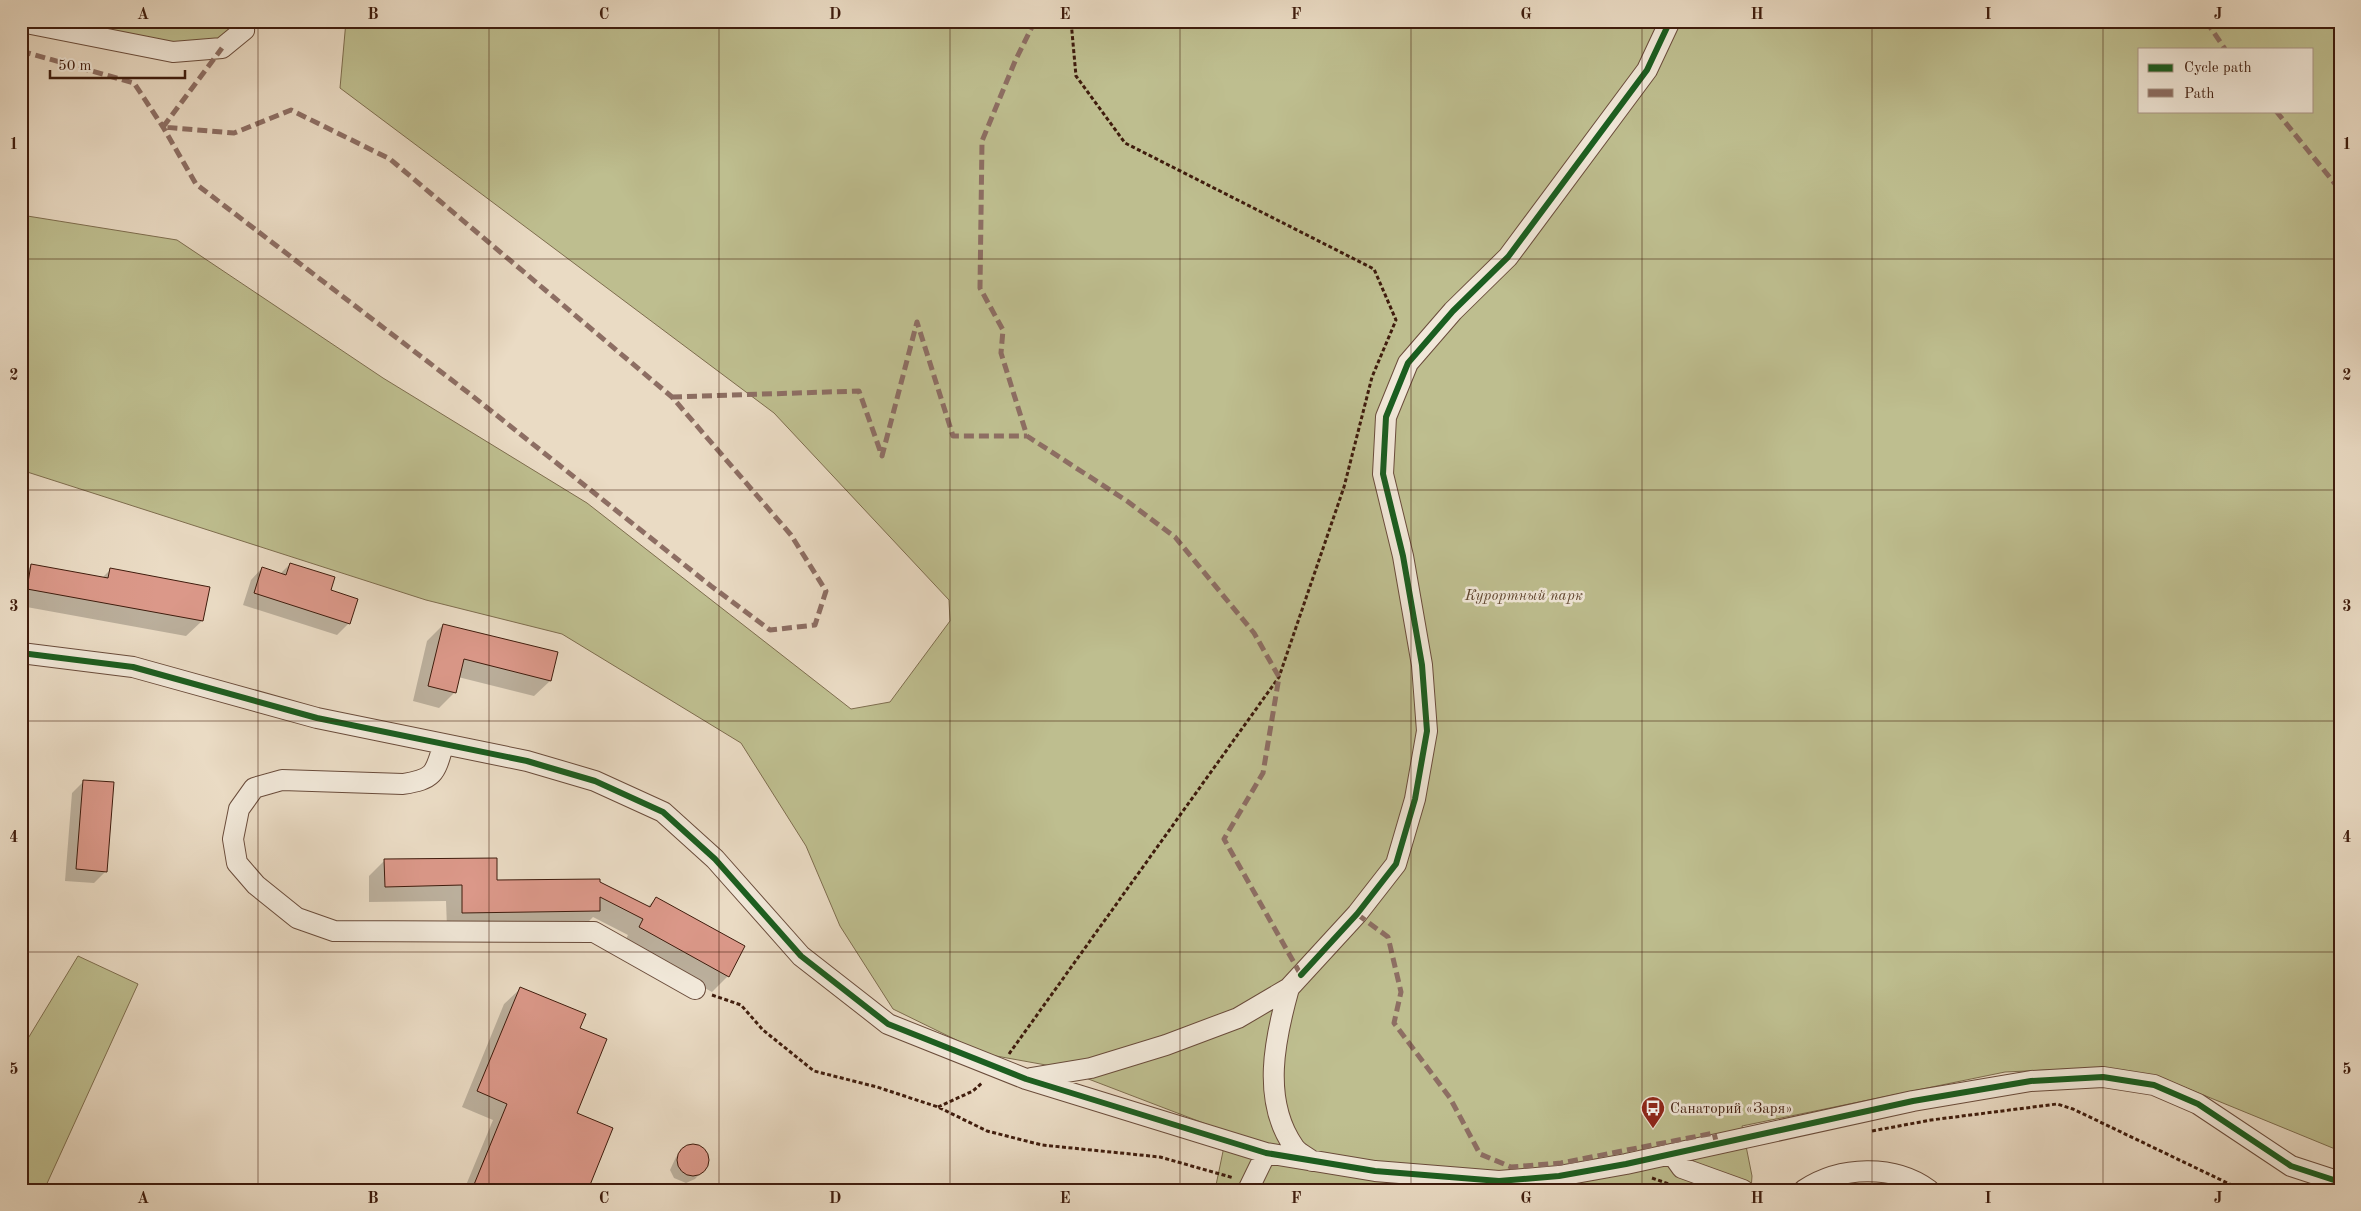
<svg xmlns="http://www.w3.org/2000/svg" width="2361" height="1211" font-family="'Old Standard TT',serif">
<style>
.green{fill:#bebe8f;stroke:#7e6d4e;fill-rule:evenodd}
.shadow{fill:#0003}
.building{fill:#db9889;stroke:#3f1c0d}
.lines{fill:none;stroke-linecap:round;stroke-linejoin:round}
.minor-casing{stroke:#6a4c3b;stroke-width:22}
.path{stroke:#3f1c0d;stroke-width:3;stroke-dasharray:4 2.5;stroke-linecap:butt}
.minor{stroke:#f1e8d9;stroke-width:20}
.quiet{stroke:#8d6e63;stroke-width:5;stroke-dasharray:10 5;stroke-linecap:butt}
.cycleway-casing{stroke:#f1e8d9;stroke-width:9}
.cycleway{stroke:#1b5e20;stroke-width:6}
.grid{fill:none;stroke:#3f1c0d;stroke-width:1;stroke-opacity:0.55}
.labels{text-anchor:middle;stroke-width:5;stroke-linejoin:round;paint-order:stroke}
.park-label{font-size:15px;font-style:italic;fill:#5f442e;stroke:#f1e8d9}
.poi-label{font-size:15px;fill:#3f1c0d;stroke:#f1e8d9;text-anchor:start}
.neatline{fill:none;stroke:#3f1c0d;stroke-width:2}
.grid-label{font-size:16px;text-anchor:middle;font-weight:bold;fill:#3f1c0d}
</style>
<rect width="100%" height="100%" fill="#eadbc4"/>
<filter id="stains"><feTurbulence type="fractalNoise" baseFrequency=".004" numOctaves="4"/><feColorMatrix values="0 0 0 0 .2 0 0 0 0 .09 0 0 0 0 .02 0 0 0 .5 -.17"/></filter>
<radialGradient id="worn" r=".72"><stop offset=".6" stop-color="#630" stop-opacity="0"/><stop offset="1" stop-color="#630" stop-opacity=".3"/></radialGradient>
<path class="green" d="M48,21h186l3,6 -17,14 -48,6z
M346,21h1994v1130l-183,-75 -66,-8 -86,4 -263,54 10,50 -1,14h-536l12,-58 -170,-65 -72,-13 -92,-45 -53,-83 -34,-80 -65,-103 -179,-109 -136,-34 -405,-130v-255l156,25 206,138 204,125 264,206 39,-7 60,-81 -1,-21 -175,-187 -434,-325zM2140,49h172v62h-172z
M78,956l60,28 -94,206h-23v-140z"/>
<path class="shadow" d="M290,564l39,27 20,32 -12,12 -94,-30 8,-25 11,-12 18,6z
M32,565l70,13 8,-8 92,51 -16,15 -165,-30v-30z
M443,625l107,56 -16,15 -76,-19 -3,15 -16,16 -26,-7 14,-60z
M84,781l22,90 -12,12 -29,-2 7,-88z
M385,860l111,21 102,1 49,25 9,-8 72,77 -16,16 -88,-49 4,-8 -35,-18 -10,10 -136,1 -1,-27 -77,1v-26z
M520,989l59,40 -4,85 12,76h-123l29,-70 -31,-13 42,-103z
M693,1146l9,3 6,8 -2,10 -11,12 -9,4 -12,-5 -4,-8 6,-13 8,-8z"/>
<path class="building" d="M290,563l45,14 -4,13 27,9 -8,25 -96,-31 8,-26 24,8z
M31,564l77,14 2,-10 100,19 -7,34 -176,-32z
M443,624l115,28 -7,29 -87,-22 -8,34 -28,-7z
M83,780l31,2 -7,90 -31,-3z
M497,858v22l103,-1v3l50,25 6,-10 89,49 -16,31 -90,-50 4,-8 -43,-22v14l-138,2v-28l-77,2 -1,-28z
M520,987l66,27 -6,14 27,11 -30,74 36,15 -25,62h-107l-8,-3 34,-83 -30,-13z
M677 1160a16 16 0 1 1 32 0a16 16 0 1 1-32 0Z"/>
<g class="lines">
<g class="minor-casing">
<path id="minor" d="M21,22l152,30 49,-4 22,-18 -3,-9
M21,653l112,14 184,51 210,43 68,20 68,31 52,47 86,97 87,68 138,55 240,74 109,18 124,10 60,-5 67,-12 287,-63 118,-20 72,-4 51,8 44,19 93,62 49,16
M443,746c-8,28 -9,33 -40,38l-121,-4 -28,8 -15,21 -6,30 4,24 19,22 41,33 37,13 260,1 101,57
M1289,988c-14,50 -28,112 5,159 4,6 13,10 18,14
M1031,1078l60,-10 75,-23 72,-27 51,-30 68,-74 39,-50 19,-65 12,-68 -5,-66 -19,-109 -20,-82 3,-57 22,-54 45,-52 55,-54 139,-187 23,-49
M1672,1154l10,14 61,22
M1248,1190l18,-37
M1804,1190c36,-24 90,-26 125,0"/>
</g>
<path class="path" d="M712,995l29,10 22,25 51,41 63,16 61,20 49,24 55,14 118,12 74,21
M1009,1054l270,-377 65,-190 28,-110 24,-57 -22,-51 -249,-126 -49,-67 -5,-55
M938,1107l35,-16 10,-9
M1872,1131l59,-11 126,-16 16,5 169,81
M1652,1178l20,7
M1270,1185l36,5"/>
<use href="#minor" class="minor"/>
<path class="quiet" d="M1035,21l-19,38 -34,82 -2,147 23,42 -2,23 26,83 100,65 48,36 79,96 25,44 -16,96 -39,66 77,136
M2206,21l19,28
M21,51l113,32 29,44 33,57 274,210 241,192 59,44 45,-5 11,-34 -35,-56 -119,-138 -282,-238 -99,-49 -57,23 -71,-6
M2276,111l64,79
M163,127l59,-79
M672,397l187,-6 23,65 35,-134 36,114h74
M1357,914l31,23 13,55 -7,31 56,75 30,56 31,13 50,-4 153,-30 3,12"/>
<g class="cycleway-casing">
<path id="cycleway" d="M21,653l112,14 184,51 210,43 68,20 68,31 52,47 86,97 87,68 138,55 240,74 109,18 124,10 60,-5 67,-12 287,-63 118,-20 72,-4 51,8 44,19 93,62 49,16
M1301,975l56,-61 39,-50 19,-65 12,-68 -5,-66 -19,-109 -20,-82 3,-57 22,-54 45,-52 55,-54 139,-187 23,-49"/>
</g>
<use href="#cycleway" class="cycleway"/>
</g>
<path class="grid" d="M258,21v1169M489,21v1169M719,21v1169M950,21v1169M1180,21v1169M1411,21v1169M1642,21v1169M1872,21v1169M2103,21v1169M21,259h2319M21,490h2319M21,721h2319M21,952h2319"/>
<defs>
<g id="bus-pin" transform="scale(1.25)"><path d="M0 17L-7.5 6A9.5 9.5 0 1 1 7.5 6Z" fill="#8f2418" stroke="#f1e8d9"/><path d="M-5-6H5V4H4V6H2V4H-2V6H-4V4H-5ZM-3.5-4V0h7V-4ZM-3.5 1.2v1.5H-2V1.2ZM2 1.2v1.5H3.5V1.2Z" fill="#fff"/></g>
</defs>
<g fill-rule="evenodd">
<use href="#bus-pin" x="1653" y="1108"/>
</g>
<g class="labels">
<g class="park-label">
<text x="1524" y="600">Курортный парк</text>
</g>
<g class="poi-label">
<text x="1670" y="1113">Санаторий «Заря»</text>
</g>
</g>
<rect width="2361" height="1211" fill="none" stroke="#eadbc4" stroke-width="55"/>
<rect x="2138" y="48" width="175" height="65" fill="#f1e8d9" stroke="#aa9687"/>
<rect x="2148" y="64" width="25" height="8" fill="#1b5e20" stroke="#aa9687"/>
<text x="2184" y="72" font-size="15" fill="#3f1c0d">Cycle path</text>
<rect x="2148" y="89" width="25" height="8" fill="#8d6e63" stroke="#aa9687"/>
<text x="2184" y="98" font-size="15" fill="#3f1c0d">Path</text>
<path d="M50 70v8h135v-8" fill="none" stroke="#3f1c0d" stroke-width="2.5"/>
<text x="58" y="70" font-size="15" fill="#3f1c0d" stroke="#f1e8d9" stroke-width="4" paint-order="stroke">50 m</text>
<rect x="28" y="28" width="2306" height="1156" class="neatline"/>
<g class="grid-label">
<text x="143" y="19">A</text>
<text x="373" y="19">B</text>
<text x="604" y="19">C</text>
<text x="835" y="19">D</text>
<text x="1065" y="19">E</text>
<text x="1296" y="19">F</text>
<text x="1526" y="19">G</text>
<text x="1757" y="19">H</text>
<text x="1988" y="19">I</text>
<text x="2218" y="19">J</text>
<text x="14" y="149">1</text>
<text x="2347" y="149">1</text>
<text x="14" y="380">2</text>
<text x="2347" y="380">2</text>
<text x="14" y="611">3</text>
<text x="2347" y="611">3</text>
<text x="14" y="842">4</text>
<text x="2347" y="842">4</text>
<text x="14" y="1074">5</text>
<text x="2347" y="1074">5</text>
<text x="143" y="1203">A</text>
<text x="373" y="1203">B</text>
<text x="604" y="1203">C</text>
<text x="835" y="1203">D</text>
<text x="1065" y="1203">E</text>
<text x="1296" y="1203">F</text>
<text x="1526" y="1203">G</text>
<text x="1757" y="1203">H</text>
<text x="1988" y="1203">I</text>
<text x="2218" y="1203">J</text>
</g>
<rect width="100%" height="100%" filter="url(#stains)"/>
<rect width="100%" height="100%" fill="url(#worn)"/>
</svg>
